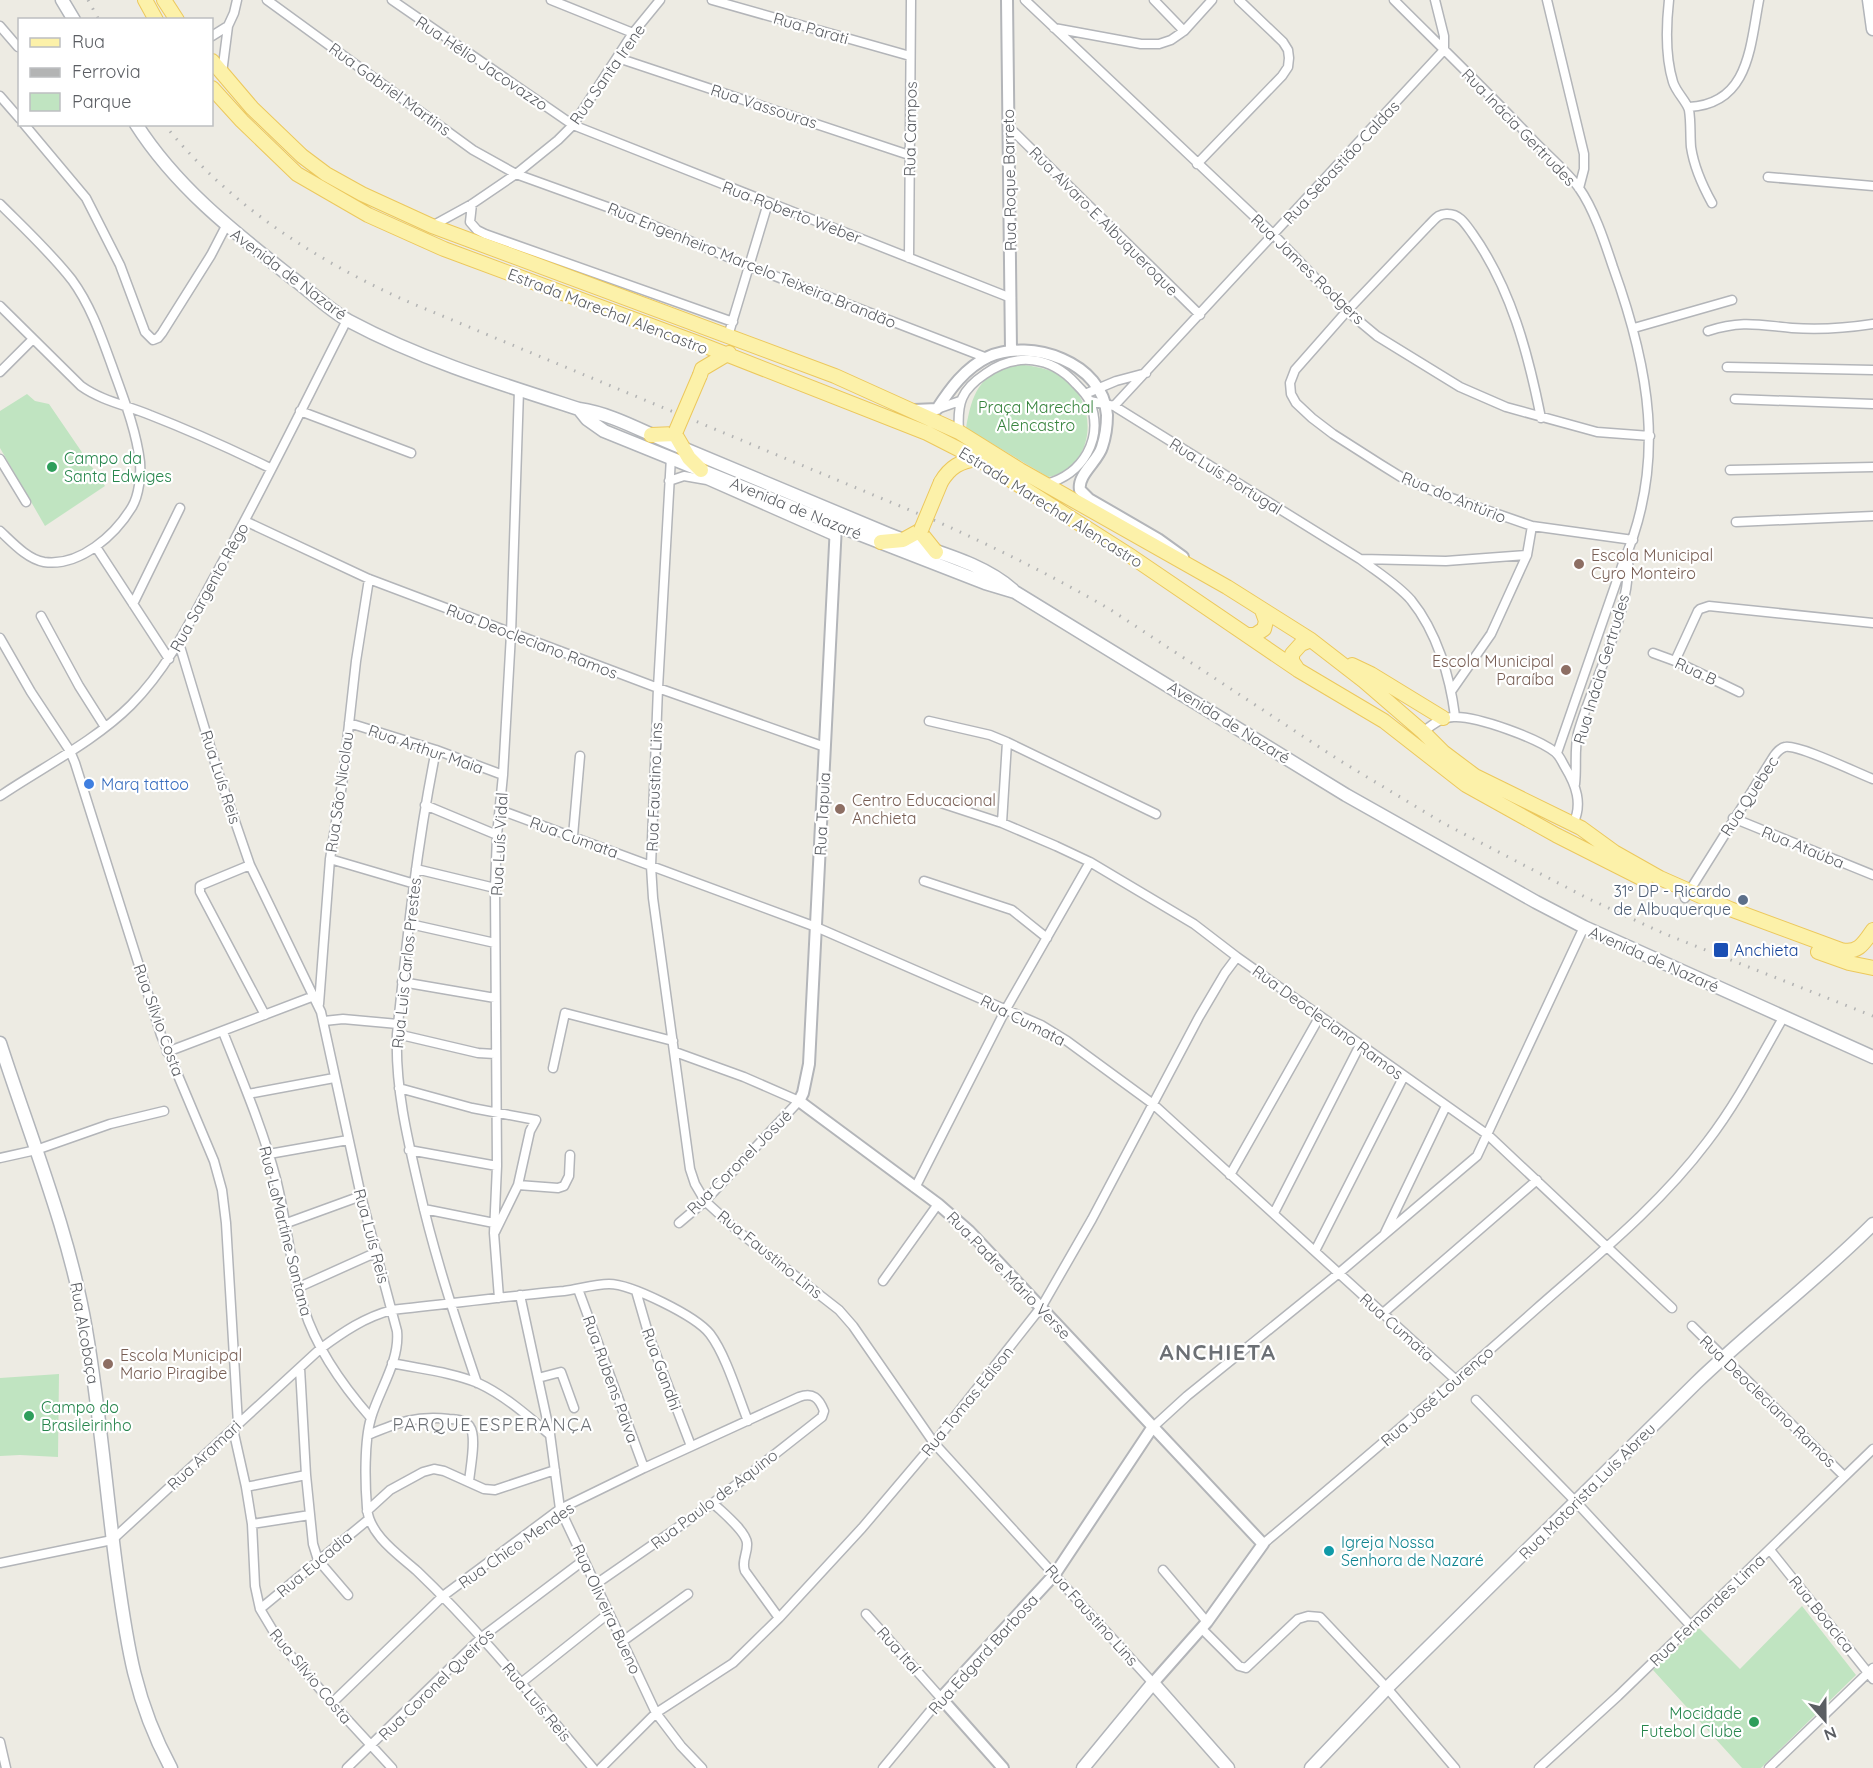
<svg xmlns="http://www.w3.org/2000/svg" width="1873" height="1768" font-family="Quicksand,sans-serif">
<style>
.green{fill:#c0e4c1}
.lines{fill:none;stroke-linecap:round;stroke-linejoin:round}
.minor-casing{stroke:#b3b5b9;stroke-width:11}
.tertiary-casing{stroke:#b3b5b9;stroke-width:14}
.secondary-casing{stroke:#b2b5ba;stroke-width:15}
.primary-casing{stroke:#ecc85d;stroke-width:16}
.minor{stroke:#fff;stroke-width:8}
.tertiary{stroke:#fff;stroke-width:10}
.secondary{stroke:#fff;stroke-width:12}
.primary{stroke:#fcf1a9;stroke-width:14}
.rail{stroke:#b3b4b4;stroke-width:3;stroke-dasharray:1.5 8;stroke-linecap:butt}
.primary-bridge-casing{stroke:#ecc85d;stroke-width:16;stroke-linecap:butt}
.primary-bridge{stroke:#fcf1a9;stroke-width:14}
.leisure-dot{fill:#2e9e5b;stroke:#fff;stroke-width:2}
.education-dot{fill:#8d6e63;stroke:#fff;stroke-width:2}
.shop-dot{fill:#3f7fe0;stroke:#fff;stroke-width:2}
.service-dot{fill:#5c6f8a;stroke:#fff;stroke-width:2}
.transit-dot{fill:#1a4fb4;stroke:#fff;stroke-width:2}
.culture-dot{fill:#0f9aa8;stroke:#fff;stroke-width:2}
.labels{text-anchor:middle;stroke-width:4.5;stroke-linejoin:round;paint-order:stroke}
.street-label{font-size:16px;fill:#5b5e63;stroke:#fff}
.park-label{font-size:16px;fill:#38843e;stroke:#fff}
.leisure-label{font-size:16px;fill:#27864d;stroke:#fff;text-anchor:start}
.education-label{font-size:16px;fill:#785e54;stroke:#fff;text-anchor:start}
.shop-label{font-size:16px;fill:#366cbe;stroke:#fff;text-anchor:start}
.service-label{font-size:16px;fill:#4e5e75;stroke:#fff;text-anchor:end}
.transit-label{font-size:16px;fill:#164399;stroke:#fff;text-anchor:start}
.culture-label{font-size:16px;fill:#0d838f;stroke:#fff;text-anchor:start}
.neighbourhood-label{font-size:18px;letter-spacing:1.5px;fill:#6c7075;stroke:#fff}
.district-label{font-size:22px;font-weight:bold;letter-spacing:1.5px;fill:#6c7075;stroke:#fff}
</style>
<rect width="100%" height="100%" fill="#edebe3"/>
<path class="green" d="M1015,364c17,2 35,4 49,14 36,27 31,90 -16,99l-82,-49c6,-34 13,-54 49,-64z
M27,394l8,7 14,3 56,82 -60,40 -45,-78v-37z
M59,1374l-1,83 -38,-2 -20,1v-78z
M1802,1606l54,69 -95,93h-19l-89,-98 46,-42 41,41z"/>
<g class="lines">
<g class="minor-casing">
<path id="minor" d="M267,0l206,150 43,24 108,39 125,53 238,92
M392,0l181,125 438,173
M551,0l82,33
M712,0l198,56
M1025,0l249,235 73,76 30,25 83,51 46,20 91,25 53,4
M1154,0l30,31
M1394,0c46,46 93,91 138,139 15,16 34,31 47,49 15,21 26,55 34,79 36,100 54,195 10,296l-66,190
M1547,0l37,154v15l-5,19
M1669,0c-3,27 -4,56 4,82 3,10 14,20 16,28 2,12 1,25 2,37 3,20 11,38 21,56
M0,26l18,21
M1054,28l87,16h18l12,-4 13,-9 28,-31
M212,36l16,-10
M618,58l291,97
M222,73l6,-47 6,-13 3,-13
M0,96l20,23
M1689,107c60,-3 61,-60 70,-107
M24,124l62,74 34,67 25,67 8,8 5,-2 4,-5 49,-78 15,-29
M1008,126l192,189
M1197,164l85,-88 6,-9 1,-9 -1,-8 -5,-8 -44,-42
M1768,177l105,9
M0,204c24,24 51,49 72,76 19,26 29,56 40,86 11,31 24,63 28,96 1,14 -1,33 -8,45 -17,28 -52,60 -88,55 -17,-3 -32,-20 -44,-31
M472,204l-2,18 7,8 8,4 248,88
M432,226l40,-22 44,-30 42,-34 15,-15 60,-92 27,-33
M909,258l2,-258
M0,306l81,80c21,15 45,19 69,29 41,16 81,34 120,53
M1634,328l98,-28
M1708,331c34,-11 51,-6 84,-3 27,2 55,0 81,-4
M728,336l40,-133
M1727,367l146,3
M0,372l33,-33
M1085,394l31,-13 30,-8
M1735,399l138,5
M1090,401l24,5 246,153c17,13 37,25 51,41 26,32 39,77 44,116
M1114,406l330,-356v-14l-9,-36
M937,409l23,-8
M300,411l111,42
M1541,418c-13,-65 -30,-130 -69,-185 -6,-8 -12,-19 -24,-19 -9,-1 -13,5 -19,11l-82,86 -52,59 -5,13 1,11 5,9 16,15 21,16 47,30 21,13 39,17 92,32 101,14
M959,432c-2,-29 2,-42 26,-58 31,-22 66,-18 91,10 5,5 11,11 14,18 14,37 -7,72 -44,82
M671,457l-13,231 -7,178 2,32 37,271 5,15 10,17 34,31 100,78 14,16 81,117 219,240
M0,459l26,43
M1730,470l143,-3
M669,481l15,-5 23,4 129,57
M245,521l124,58 289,109 167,59
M1736,522l137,-6
M96,547l73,112
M1361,559l85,2 81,-6
M133,604l47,-96
M41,616l38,70 26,41
M0,638l31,54 39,59 5,12 86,272 53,126 8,29 4,33 12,201
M179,643l37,123 34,99 71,147 40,184 36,135c3,30 -18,59 -26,87 -7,23 -6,66 -4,90 2,27 32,47 50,63 64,61 119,130 176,197
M1653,653l22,8 64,31
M1675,661l23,-50 2,-2 9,-3 164,17
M1452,690l39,-56 36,-79 5,-29
M929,721l61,14 17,7 -5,81
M349,723l87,27 67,25
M1423,732c10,-8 20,-16 33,-15 23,0 81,21 99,35 5,4 7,10 10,15 11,18 18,37 8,57
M1007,742l149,72
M436,750c-19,93 -29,189 -39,284 -2,52 10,103 22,154 15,66 36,130 58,195
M1575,784c2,-17 -1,-34 3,-51 15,-54 54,-121 50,-177
M0,796c43,-29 95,-55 131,-91 35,-35 57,-79 80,-122 48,-86 91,-175 136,-263
M941,803l61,20 54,23 34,16 104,62 43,33 251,178 184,173
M425,805l72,30
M500,810l316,117 225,98 26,16 86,63 303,276
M1733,818l140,57
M573,836l7,-80
M330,859l85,25
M250,865l-46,19 -4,2v6l65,123
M416,869l79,19
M924,881l88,29 35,28
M1685,898l89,-142c3,-4 6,-8 11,-9 13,-3 72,26 88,32
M410,924l85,19
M402,982l93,16
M319,1004l11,-145 13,-81 13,-117 13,-82
M324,1021l19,-2 55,5
M223,1032c19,48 40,97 53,147 11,43 14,88 28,130 13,41 39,77 67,109
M397,1034l81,19 17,1
M167,1052l147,-56
M675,1052l69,25 55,24 -94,100 -26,22
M553,1068l12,-55 108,28
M399,1088l73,20 64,12 -6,11 -12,54 -23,47
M248,1094l86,-16
M409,1150l88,16
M269,1154l79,-14
M0,1158l36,-8 74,-26 54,-13
M1230,1175l90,-159
M518,1185l40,3 6,-2 5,-10 1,-21
M915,1188l91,-179 84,-147
M424,1209l70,14
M1274,1213l86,-168
M284,1224l77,-28
M1385,1233l61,-127
M1315,1251l89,-175
M883,1281l55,-77
M297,1288l80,-36
M578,1289l66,179
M636,1291l13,45 42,110
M520,1295l30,139 10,75 96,204 25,33 21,22
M499,1298l-5,-65 3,-67 -2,-278 2,-53 6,-60 8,-141 8,-244
M1382,1314l155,-134
M1692,1326l152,150
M392,1363c28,6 59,9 86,20 26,12 49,32 71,51
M300,1368l6,107 7,69 5,16 30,35
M538,1378l23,-6 13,36
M1476,1400l100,102 115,124
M1152,1428l35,-32 152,-123 138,-117 107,-229
M233,1429l13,58 6,37 3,62 5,23 21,35 51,59 60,65
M368,1435c29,-12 48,-20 81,-16 7,0 17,1 21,8 7,10 0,42 -1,55
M246,1487l60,-12
M713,1503c9,9 33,28 34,40 1,10 -6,18 -2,28l34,47
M367,1511l23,-21 33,-18 11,-3 10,2 40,18 11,1 60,-20
M252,1524l58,-9
M1263,1544c92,-77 183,-155 272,-234 60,-53 124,-104 172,-168 30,-39 52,-82 76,-124
M1770,1550l103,129
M0,1563l112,-23 208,-191c23,-17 45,-32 72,-39 57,-6 115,-14 172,-19 15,-2 31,-7 45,-7 22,0 87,32 101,50 16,21 28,62 38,87
M1163,1570l44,52
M260,1609l109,-90
M866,1614l75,84 -58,70
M1202,1629l37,37 7,2 52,-49 10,-3 12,1 67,71 68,80
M623,1641l65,-47
M521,1683l88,-70
M332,1703l111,-107 117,-87 84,-41 155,-71c14,-5 20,1 25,14l-2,6 -109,86 -117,81
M0,1742l6,26
M347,1768l135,-131 102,-77
M601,1768l55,-55 77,-50 46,-45 83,-90 72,-85 108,-137 50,-87 107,-202 26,-44 12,-16
M1539,1768l79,-72 255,-247
M1769,1768l104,-100"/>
</g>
<g class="tertiary-casing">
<path id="tertiary" d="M1007,0l4,350
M914,410l23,-1c13,-20 28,-41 51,-52 43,-19 115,5 119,58 0,9 -2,23 -5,32 -4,14 -25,28 -22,43l9,9 69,40 25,18
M836,525l-27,539 -6,29 -4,8 139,103 31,27 294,313 -56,78 -54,61
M1003,1768l-62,-70 114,-124 97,-146"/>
</g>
<g class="secondary-casing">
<path id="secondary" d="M62,0l12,20
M1869,0l4,29
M136,124c40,63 98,108 155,153 19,14 38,33 58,44 73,39 152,63 230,88 34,5 62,22 94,35 71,30 143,60 215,90 41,17 91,26 125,56
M579,409l8,10 17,12 232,94 149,58 30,9 331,203 190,107 48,25 289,130
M0,1043c30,93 70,191 86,287 14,80 20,162 31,243 10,72 18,129 54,195
M1083,1768l70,-85 75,85
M1311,1768l76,-80 309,-305c57,-55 121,-103 177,-159"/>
</g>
<g class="primary-casing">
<path id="primary" d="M145,0l11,20
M164,0l13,20
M212,61l40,47 50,48 24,18 36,20 70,32 403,150 124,56 61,38 207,117 84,53 53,41 59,51 20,20 32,24 106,52 33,24 46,26 70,31 111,41c17,4 23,-7 32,-20
M212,88l30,33 55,53 71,41 76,34 251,93 232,91 51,26 154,98 166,113 86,51 82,64 90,50 89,45
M700,375l2,-6 27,-16
M676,431l-1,3 14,24 12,12
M651,435l24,-1
M941,482c9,-15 19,-21 37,-23
M920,532l16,20
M881,542l22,-2 18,-10
M1247,635h8l9,-6 2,-8 -4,-11
M1352,665l19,9 72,44
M1298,670l-6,-9v-7l9,-10 10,-4
M1818,952l31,11 24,5"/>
</g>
<use href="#minor" class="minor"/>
<use href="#tertiary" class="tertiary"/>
<use href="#secondary" class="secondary"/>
<use href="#primary" class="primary"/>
<path class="rail" d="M88,0l11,20
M164,124c64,80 148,134 240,176l532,221c60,27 119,56 175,89l228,150 104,63 144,75 78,36 208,82"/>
<g class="primary-bridge-casing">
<path id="primary-bridge" d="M676,431l24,-56
M921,530l20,-48"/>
</g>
<use href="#primary-bridge" class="primary-bridge"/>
</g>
<g class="leisure-dot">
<circle cx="52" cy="467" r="6"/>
<circle cx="29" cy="1416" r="6"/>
<circle cx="1754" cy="1722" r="6"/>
</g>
<g class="education-dot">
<circle cx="1579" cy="564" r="6"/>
<circle cx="1566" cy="670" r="6"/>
<circle cx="840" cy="809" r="6"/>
<circle cx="108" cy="1364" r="6"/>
</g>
<circle class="shop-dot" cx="89" cy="784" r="6"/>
<circle class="service-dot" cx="1743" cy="900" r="6"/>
<rect class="transit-dot" x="1713" y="942" width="16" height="16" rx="3"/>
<circle class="culture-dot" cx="1329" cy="1551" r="6"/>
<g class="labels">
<g class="street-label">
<text transform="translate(811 28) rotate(16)" y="6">Rua Parati</text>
<text transform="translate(482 63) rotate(34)" y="6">Rua Hélio Jacovazzo</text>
<text transform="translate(607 74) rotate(-55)" y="6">Rua Santa Irene</text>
<text transform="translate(390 89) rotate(36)" y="6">Rua Gabriel Martins</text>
<text transform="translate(764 106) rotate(18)" y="6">Rua Vassouras</text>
<text transform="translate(1519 127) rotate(46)" y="6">Rua Inácia Gertrudes</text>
<text transform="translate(910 129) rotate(-89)" y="6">Rua Campos</text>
<text transform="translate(1341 162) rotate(-47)" y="6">Rua Sebastião Caldas</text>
<text transform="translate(1009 180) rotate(-91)" y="6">Rua Roque Barreto</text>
<text transform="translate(792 212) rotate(21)" y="6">Rua Roberto Weber</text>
<text transform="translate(1104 221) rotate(45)" y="6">Rua Alvaro E Albuqueroque</text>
<text transform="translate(752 265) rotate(22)" y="6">Rua Engenheiro Marcelo Teixeira Brandão</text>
<text transform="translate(1308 269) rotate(44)" y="6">Rua James Rodgers</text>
<text transform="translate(289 274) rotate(37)" y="6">Avenida de Nazaré</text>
<text transform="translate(608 311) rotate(21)" y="6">Estrada Marechal Alencastro</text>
<text transform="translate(1226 476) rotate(32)" y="6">Rua Luís Portugal</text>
<text transform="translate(1454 497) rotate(22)" y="6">Rua do Antúrio</text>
<text transform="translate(1051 507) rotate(32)" y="6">Estrada Marechal Alencastro</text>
<text transform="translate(796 508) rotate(22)" y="6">Avenida de Nazaré</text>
<text transform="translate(209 587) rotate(-61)" y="6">Rua Sargento Rêgo</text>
<text transform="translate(532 641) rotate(21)" y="6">Rua Deocleciano Ramos</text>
<text transform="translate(1601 669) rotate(-73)" y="6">Rua Inácia Gertrudes</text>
<text transform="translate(1696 671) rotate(25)" y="6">Rua B</text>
<text transform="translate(1229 722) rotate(32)" y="6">Avenida de Nazaré</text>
<text transform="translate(426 749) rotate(19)" y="6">Rua Arthur Maia</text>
<text transform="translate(221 777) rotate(72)" y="6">Rua Luís Reis</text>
<text transform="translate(654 787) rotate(-88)" y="6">Rua Faustino Lins</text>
<text transform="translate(339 792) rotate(-82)" y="6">Rua São Nicolau</text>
<text transform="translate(1749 796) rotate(-57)" y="6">Rua Quebec</text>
<text transform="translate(822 814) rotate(-87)" y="6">Rua Tapuia</text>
<text transform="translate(574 837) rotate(20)" y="6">Rua Cumata</text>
<text transform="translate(499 844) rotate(-87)" y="6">Rua Luís Vidal</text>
<text transform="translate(1803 847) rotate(22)" y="6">Rua Ataúba</text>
<text transform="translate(1654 959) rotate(24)" y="6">Avenida de Nazaré</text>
<text transform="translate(406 963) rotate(-84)" y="6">Rua Luis Carlos Prestes</text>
<text transform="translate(159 1020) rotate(70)" y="6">Rua Sílvio Costa</text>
<text transform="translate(1023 1020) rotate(27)" y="6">Rua Cumata</text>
<text transform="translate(1328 1022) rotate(36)" y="6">Rua Deocleciano Ramos</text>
<text transform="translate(739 1162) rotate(-45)" y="6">Rua Coronel Josué</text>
<text transform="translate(286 1231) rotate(76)" y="6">Rua LaMartine Santana</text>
<text transform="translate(372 1236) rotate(75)" y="6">Rua Luís Reis</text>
<text transform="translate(770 1254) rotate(39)" y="6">Rua Faustino Lins</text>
<text transform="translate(1009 1275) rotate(46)" y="6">Rua Padre Mário Verse</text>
<text transform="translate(1397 1327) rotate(42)" y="6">Rua Cumata</text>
<text transform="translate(85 1333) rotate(80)" y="6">Rua Alcobaça</text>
<text transform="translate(662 1369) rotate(70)" y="6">Rua Gandhi</text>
<text transform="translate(611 1379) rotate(70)" y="6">Rua Rubens Paiva</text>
<text transform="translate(1437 1396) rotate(-41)" y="6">Rua José Lourenço</text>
<text transform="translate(967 1401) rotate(-51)" y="6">Rua Tomas Edison</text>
<text transform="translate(1768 1401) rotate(44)" y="6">Rua Deocleciano Ramos</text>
<text transform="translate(204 1455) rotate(-43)" y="6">Rua Aramari</text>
<text transform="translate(1587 1491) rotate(-45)" y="6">Rua Motorista Luís Abreu</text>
<text transform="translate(714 1499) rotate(-37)" y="6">Rua Paulo de Aquino</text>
<text transform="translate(516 1545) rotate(-35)" y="6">Rua Chico Mendes</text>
<text transform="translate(314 1564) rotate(-40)" y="6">Rua Eucadia</text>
<text transform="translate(607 1609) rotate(65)" y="6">Rua Oliveira Bueno</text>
<text transform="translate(1707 1610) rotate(-44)" y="6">Rua Fernandes Lima</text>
<text transform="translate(1822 1614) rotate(51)" y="6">Rua Boacica</text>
<text transform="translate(1092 1615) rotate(48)" y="6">Rua Faustino Lins</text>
<text transform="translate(899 1650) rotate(48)" y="6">Rua Itaí</text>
<text transform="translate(983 1654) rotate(-48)" y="6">Rua Edgard Barbosa</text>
<text transform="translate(311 1676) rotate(50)" y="6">Rua Sílvio Costa</text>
<text transform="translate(436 1684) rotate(-44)" y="6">Rua Coronel Queirós</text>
<text transform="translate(537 1702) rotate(50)" y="6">Rua Luís Reis</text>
</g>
<g class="park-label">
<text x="1036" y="413">Praça Marechal<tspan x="1036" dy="18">Alencastro</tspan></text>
</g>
<g class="leisure-label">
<text x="64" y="464">Campo da<tspan x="64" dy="18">Santa Edwiges</tspan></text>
<text x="41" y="1413">Campo do<tspan x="41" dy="18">Brasileirinho</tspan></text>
<text x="1742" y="1719" text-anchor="end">Mocidade<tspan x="1742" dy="18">Futebol Clube</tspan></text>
</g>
<g class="education-label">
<text x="1591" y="561">Escola Municipal<tspan x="1591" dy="18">Cyro Monteiro</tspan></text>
<text x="1554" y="667" text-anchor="end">Escola Municipal<tspan x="1554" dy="18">Paraíba</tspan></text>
<text x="852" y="806">Centro Educacional<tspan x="852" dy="18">Anchieta</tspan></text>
<text x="120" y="1361">Escola Municipal<tspan x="120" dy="18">Mario Piragibe</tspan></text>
</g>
<g class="shop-label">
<text x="101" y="790">Marq tattoo</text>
</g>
<g class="service-label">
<text x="1731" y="897">31º DP - Ricardo<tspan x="1731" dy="18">de Albuquerque</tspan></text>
</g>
<g class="transit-label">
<text x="1734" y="956">Anchieta</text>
</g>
<g class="culture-label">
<text x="1341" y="1548">Igreja Nossa<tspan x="1341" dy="18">Senhora de Nazaré</tspan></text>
</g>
<g class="neighbourhood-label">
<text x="493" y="1431">PARQUE ESPERANÇA</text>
</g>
<g class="district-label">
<text x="1218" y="1360">ANCHIETA</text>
</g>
</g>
<rect x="18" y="18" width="195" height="108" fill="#ffffff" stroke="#bdbfc1" stroke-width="1.5"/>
<rect x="30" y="38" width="30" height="9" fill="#fcf1a9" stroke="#bdbfc1" stroke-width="1.5"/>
<text x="72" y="48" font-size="18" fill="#5b5e63">Rua</text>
<rect x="30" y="68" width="30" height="9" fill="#b3b4b4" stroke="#bdbfc1" stroke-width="1.5"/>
<text x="72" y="78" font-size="18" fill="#5b5e63">Ferrovia</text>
<rect x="30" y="93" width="30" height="18" fill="#c0e4c1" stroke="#bdbfc1" stroke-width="1.5"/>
<text x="72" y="108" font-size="18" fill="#5b5e63">Parque</text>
<g transform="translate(1825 1720) rotate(159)" stroke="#ffffff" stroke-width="4.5" paint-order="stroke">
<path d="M0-4.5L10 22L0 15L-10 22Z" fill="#5b5e63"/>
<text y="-9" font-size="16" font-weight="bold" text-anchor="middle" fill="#5b5e63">N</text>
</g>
</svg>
